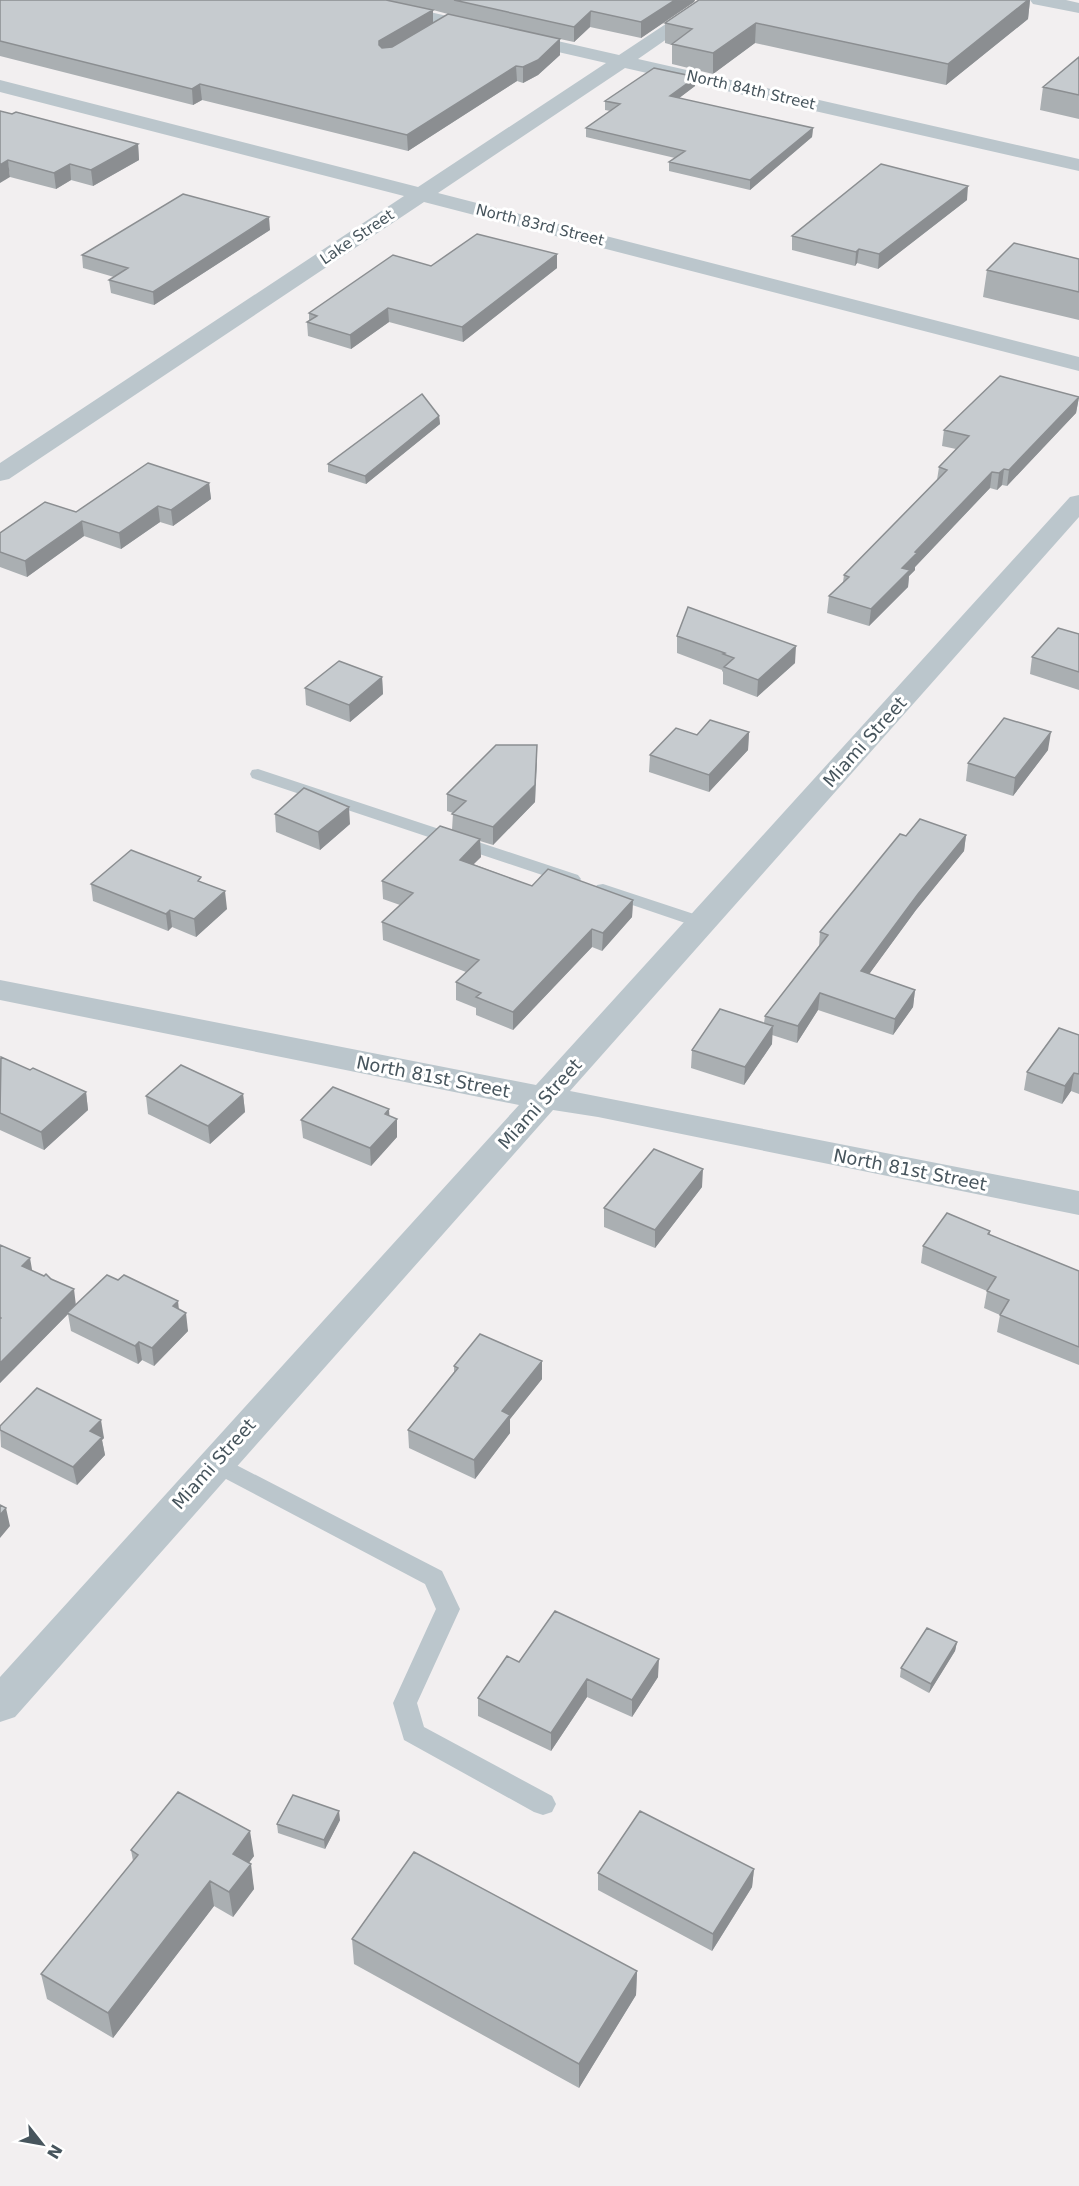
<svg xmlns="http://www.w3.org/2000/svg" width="1079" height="2186" font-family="'DejaVu Sans',sans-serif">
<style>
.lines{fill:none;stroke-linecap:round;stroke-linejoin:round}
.lane{fill:#bbc6cc;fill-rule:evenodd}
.street{fill:#bbc6cc;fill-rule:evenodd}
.wall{fill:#aaafb2;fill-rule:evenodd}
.shaded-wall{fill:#8b8e91}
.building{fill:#c6cbcf;stroke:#8b8e91;stroke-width:1.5}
.labels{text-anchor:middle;stroke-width:6;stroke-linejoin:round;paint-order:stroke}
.far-street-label{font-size:15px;fill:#47555d;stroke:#fff}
.street-label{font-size:18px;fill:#47555d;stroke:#fff}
</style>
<rect width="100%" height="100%" fill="#f2eff0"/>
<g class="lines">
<path class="lane" d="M258,769l320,106 3,4 -3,4h-12l-314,-105 -2,-4 2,-4z
M603,884l106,35 3,4 -3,4h-12l-100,-34 -3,-4 3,-4z
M215,1454l227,117 18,38 -43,94 7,24 128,69 4,8 -4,8 -9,3 -9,-3 -130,-72 -11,-37 43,-94 -11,-25 -218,-115 -3,-6 3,-6z"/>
<path class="street" d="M344,0h33l242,55 83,-55h21l-85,59 441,100v12l-454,-103 -187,125 641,164v14l-655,-169 -415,277 -9,2v-18l404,-267 -404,-104v-12l418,107 188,-124 -253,-58 -6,-1z
M1030,0h36l13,3v10l-46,-9z
M1079,495v22l-509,574 509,100v24l-481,-98 -45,-7 -538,607 -15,5v-45l519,-572 -519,-105v-20l536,105 534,-588z"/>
</g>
<path class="wall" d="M0,0h695l-1,2 -53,36 -51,-11 -16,15 -14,-3v16l-22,20 -15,8 -6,-2 -109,70 -206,-51 -9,5 -193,-49zM433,10l15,4 -15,9z
M699,0h331l-2,19 -82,66 -191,-42 -42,31 -41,-10v-19l-7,-2v-20z
M1079,57v62l-39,-9 3,-23z
M696,77l-1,9 -16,12 134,30 -1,9 -62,53 -81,-19v-9l6,-4 -89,-21v-9l24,-17 -5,-1v-9z
M0,111l138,33 1,16 -46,26 -22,-6 -15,9 -46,-12z
M967,200l-89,69 -21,-6 -2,3 -63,-16v-14z
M270,230l-116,75 -43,-12 -2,-13 5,-3 -31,-9 -1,-13z
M557,254v14l-94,74 -74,-20 -38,27 -43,-13 -1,-14 2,-1v-8l122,-47z
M1079,259v61l-96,-23 4,-27z
M1079,397l-3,16 -69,73 -5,-1 -5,5 -7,-2 -75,79v3l-6,6 -1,11 -39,39 -42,-13 2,-17 14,-14 1,-7 93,-95 2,-13 17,-18 -14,-3 2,-16z
M439,416l1,8 -74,60 -38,-12v-8z
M209,483l2,16 -38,27 -13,-4 -39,27 -37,-13 -57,41 -27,-10v-34l76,-21z
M1079,634v56l-49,-16 2,-17z
M677,636l118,27 -38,34 -34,-13v-12l-1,-1v-1l-45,-17z
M382,677l1,17 -33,28 -44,-17 -1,-17z
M749,732l-1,18 -39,42 -60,-20 1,-17 47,-20z
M1048,750l-35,46 -47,-15 2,-18z
M537,762l-2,40 -42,43 -13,-4 1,16 -8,7 59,22 101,14 -1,17 -30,34 -10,-4 -79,83 -37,-15v-7l-20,-8v-18l10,-10 -83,-32 -1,-18 18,-17 -17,-6 -1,-18 70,-51 1,-17 -6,-2v-17z
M275,814l75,10 -30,26 -44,-18z
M966,835l-2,16 -48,59 -47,64 46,16 -2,17 -20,28 -75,-25 -21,33 -25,-8v9l-28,41 -53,-17 1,-18 72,-27 1,-7 54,-70 1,-14 86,-96z
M202,882l25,27 -31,28 -24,-10 -4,4 -75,-30 -2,-17z
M1079,1035v59l-8,-3 -9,13 -38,-14 3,-18z
M0,1058l86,34 2,18 -44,40 -44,-20z
M243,1094l2,18 -35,32 -62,-30 -2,-18z
M389,1116l8,3v18l-26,29 -68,-28 -2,-18z
M702,1187l-47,61 -51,-21v-19z
M990,1231v4l89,36v94l-82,-33 3,-17 -16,-7 3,-17 -66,-28 2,-17z
M0,1245l76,60 103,4 9,22 -34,35 -12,-6 -4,4 -67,-33 -3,-17 -68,69z
M542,1361v18l-32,40v14l-35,46 -66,-31 -1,-18 46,-58v-6z
M0,1426l104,12 -2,2 3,15 -28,30 -76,-38z
M957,1642l-2,9 -26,42 -29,-16 1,-9z
M519,1662l139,15 -26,40 -45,-20 -36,54 -73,-35v-18z
M340,1820l-15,29 -47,-16 -1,-9z
M131,1850l123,6 -5,7 5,26 -21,28 -19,-11 -101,132 -66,-39 -6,-25 92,-113z
M754,1869l-2,18 -40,64 -114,-61v-17z
M352,1939l285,32 -1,24 -57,93 -225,-124z"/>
<path class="shaded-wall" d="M675,0h20l-1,2 -53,36v-16z
M1028,0h2l-2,19 -82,66 2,-21z
M433,10v16l-54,35v-20z
M591,11l-1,16 -16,15v-15z
M756,23l-1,20 -42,31v-21z
M560,39v16l-22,20 -15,8v-16z
M516,66l1,15 -109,70 -1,-16z
M696,77l-1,9 -25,19v-9z
M200,84l2,16 -9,5 -1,-16z
M813,128l-1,9 -62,53v-10z
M138,144l1,16 -46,26 -2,-16z
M8,160l2,17 -10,6v-18z
M70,164l1,16 -15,9 -2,-16z
M968,186l-1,14 -89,69 1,-15z
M269,217l1,13 -116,75 -1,-13z
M859,249l-2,14 -2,3 1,-14z
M557,254v14l-94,74 -1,-15z
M388,308l1,14 -38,27 -1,-14z
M1079,397l-3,16 -69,73 2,-16z
M439,416l1,8 -74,60 -1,-8z
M1004,469l-2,16 -5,5 2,-17z
M992,472l-2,16 -75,79v3l-6,6 -1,11 -39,39 2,-17 31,-41 13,-16z
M209,483l2,16 -38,27 -2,-16z
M158,506l2,16 -39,27 -2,-16z
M82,521l2,15 -57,41 -2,-16z
M796,646l-1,17 -38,34 1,-17z
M382,677l1,17 -33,28 -1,-17z
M749,732l-1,18 -39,42v-17z
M1051,732l-3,18 -35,46 2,-18z
M537,745l-2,57 -42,43v-18z
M349,807l1,17 -30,26 -2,-18z
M966,835l-2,16 -48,59 -57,78 2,-17 57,-77z
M480,839l1,18 -20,20 -1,-17z
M225,891l2,18 -31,28 -2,-18z
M633,900l-1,17 -30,34 1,-18z
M170,910l2,17 -4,4 -2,-17z
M592,929v18l-79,83v-18z
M915,990l-2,17 -20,28 2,-16z
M820,993l-2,17 -21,33 1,-17z
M773,1026l-1,18 -28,41 1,-18z
M1074,1073l-3,18 -9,13 3,-18z
M86,1092l2,18 -44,40 -3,-18z
M243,1094l2,18 -35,32 -2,-18z
M389,1109l1,17 7,-7v18l-26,29 -1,-18 15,-34z
M703,1169l-1,18 -47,61v-18z
M30,1258l3,17 -11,-9z
M74,1289l2,17 -9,7 1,1 -68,69v-20z
M178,1301l2,18 6,-6 2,18 -34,35 -2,-18 21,-42z
M139,1342l3,18 -4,4 -3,-18z
M542,1361v18l-32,40v14l-35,46 -1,-19 28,-49z
M101,1420l3,18 -2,2 3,15 -28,30 -4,-18 17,-36z
M6,1508l4,18 -10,12v-23z
M957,1642l-2,9 -26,42 2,-9z
M659,1659l-1,18 -26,40v-17z
M587,1679v18l-36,54v-18z
M339,1811l1,9 -15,29 -1,-9z
M250,1831l4,25 -18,23 -3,-25z
M251,1864l3,25 -21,28 -4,-25z
M754,1869l-2,18 -40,64 1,-17z
M210,1881l4,25 -101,132 -5,-25z
M637,1971l-1,24 -57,93v-24z"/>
<path class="building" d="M0,0h386l47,10 -54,31v4l3,3 10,-1 56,-33 112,25 -22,21 -15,7 -7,-1 -109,69 -207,-51 -8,5 -192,-48z
M454,0h221l-34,22 -50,-11 -17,16z
M699,0h329l-80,64 -192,-41 -43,30 -41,-9 20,-15 -27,-6z
M1079,57v38l-36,-8z
M654,68l42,9 -26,19 143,32 -63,52 -81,-18 16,-11 -99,-23 34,-24 -15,-3z
M0,111l12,3 4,-2 122,32 -47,26 -21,-6 -16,9 -46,-13 -8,5z
M881,164l87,22 -89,68 -20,-5 -3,3 -64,-16z
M183,194l86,23 -116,75 -44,-12 19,-12 -46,-13z
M477,234l80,20 -95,73 -74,-19 -38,27 -43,-13 10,-6 -8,-3 84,-58 38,11z
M1014,243l65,16v33l-92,-22z
M1000,376l79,21 -70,73 -5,-1 -5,4 -7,-1 -77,80 2,1 -15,15 8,2 -39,39 -42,-13 20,-19 -5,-2 103,-105 -8,-3 30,-31 -25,-6z
M422,394l17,22 -74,60 -37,-12z
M148,463l61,20 -38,27 -13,-4 -39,27 -37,-12 -57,40 -25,-9v-19l45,-31 31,10z
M688,607l108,39 -38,34 -34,-13 10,-9 -11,-4 2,-1 -48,-17z
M1058,628l21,6v38l-47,-15z
M339,661l43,16 -33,28 -44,-17z
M1004,718l47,14 -36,46 -47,-15z
M710,720l39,12 -40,43 -59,-20 26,-27 21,7z
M496,745h41l-2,40 -42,42 -41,-13 14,-13 -19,-7z
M304,788l45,19 -31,25 -43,-18z
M920,819l46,16 -48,59 -57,77 54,19 -20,29 -75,-26 -22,33 -33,-10 63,-81 -8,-3 80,-98 6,2z
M440,826l40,13 -20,21 72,26 16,-17 85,31 -30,33 -11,-4 -79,83 -37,-15 5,-4 -25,-11 23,-22 -97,-38 31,-29 -31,-12z
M131,850l70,27 -3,4 27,10 -31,28 -24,-9 -4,4 -75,-30z
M720,1009l53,17 -28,41 -53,-17z
M1059,1028l20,7v39l-5,-1 -9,13 -38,-14z
M1,1057l29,13 3,-2 53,24 -45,40 -41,-19z
M181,1065l62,29 -35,32 -62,-30z
M333,1087l56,22 -4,5 12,5 -27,29 -69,-28z
M654,1149l49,20 -48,61 -51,-22z
M947,1213l43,18 -2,3 91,37v76l-79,-32 9,-15 -22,-9 9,-14 -73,-31z
M0,1245l30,13 -8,8 22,10 2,-2 5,5 23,10 -74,74v-44l1,-1 -1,-1z
M107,1275l11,5 6,-5 54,26 -5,5 13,7 -34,35 -13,-6 -4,4 -68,-33z
M480,1334l62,27 -40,50 8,4 -36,45 -66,-30 50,-62 -4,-2z
M37,1388l64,32 -11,11 12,6 -29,30 -73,-37v-4z
M0,1505l6,3 -6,7z
M555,1611l104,48 -27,41 -45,-21 -36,54 -73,-35 29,-42 12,6z
M927,1628l30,14 -26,42 -30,-16z
M178,1792l72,39 -17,23 18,10 -22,28 -19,-11 -102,132 -67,-39 97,-119 -7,-5z
M293,1795l46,16 -15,29 -47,-16z
M640,1811l114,58 -41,65 -115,-61z
M414,1852l223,119 -58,93 -227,-125z"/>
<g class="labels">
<g class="far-street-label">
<text transform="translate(751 90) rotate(13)" y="5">North 84th Street</text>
<text transform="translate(540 225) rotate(14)" y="5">North 83rd Street</text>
<text transform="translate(357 237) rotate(-34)" y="5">Lake Street</text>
</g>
<g class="street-label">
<text transform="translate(865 742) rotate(-48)" y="6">Miami Street</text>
<text transform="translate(433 1077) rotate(11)" y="6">North 81st Street</text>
<text transform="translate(540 1104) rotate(-48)" y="6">Miami Street</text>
<text transform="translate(910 1170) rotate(11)" y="6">North 81st Street</text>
<text transform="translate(214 1464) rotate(-48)" y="6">Miami Street</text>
</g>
</g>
<g transform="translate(42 2144) rotate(121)" stroke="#ffffff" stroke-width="4.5" paint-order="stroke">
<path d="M0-4.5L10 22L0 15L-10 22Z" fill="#47555d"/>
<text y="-9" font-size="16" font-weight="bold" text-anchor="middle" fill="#47555d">N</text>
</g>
</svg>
